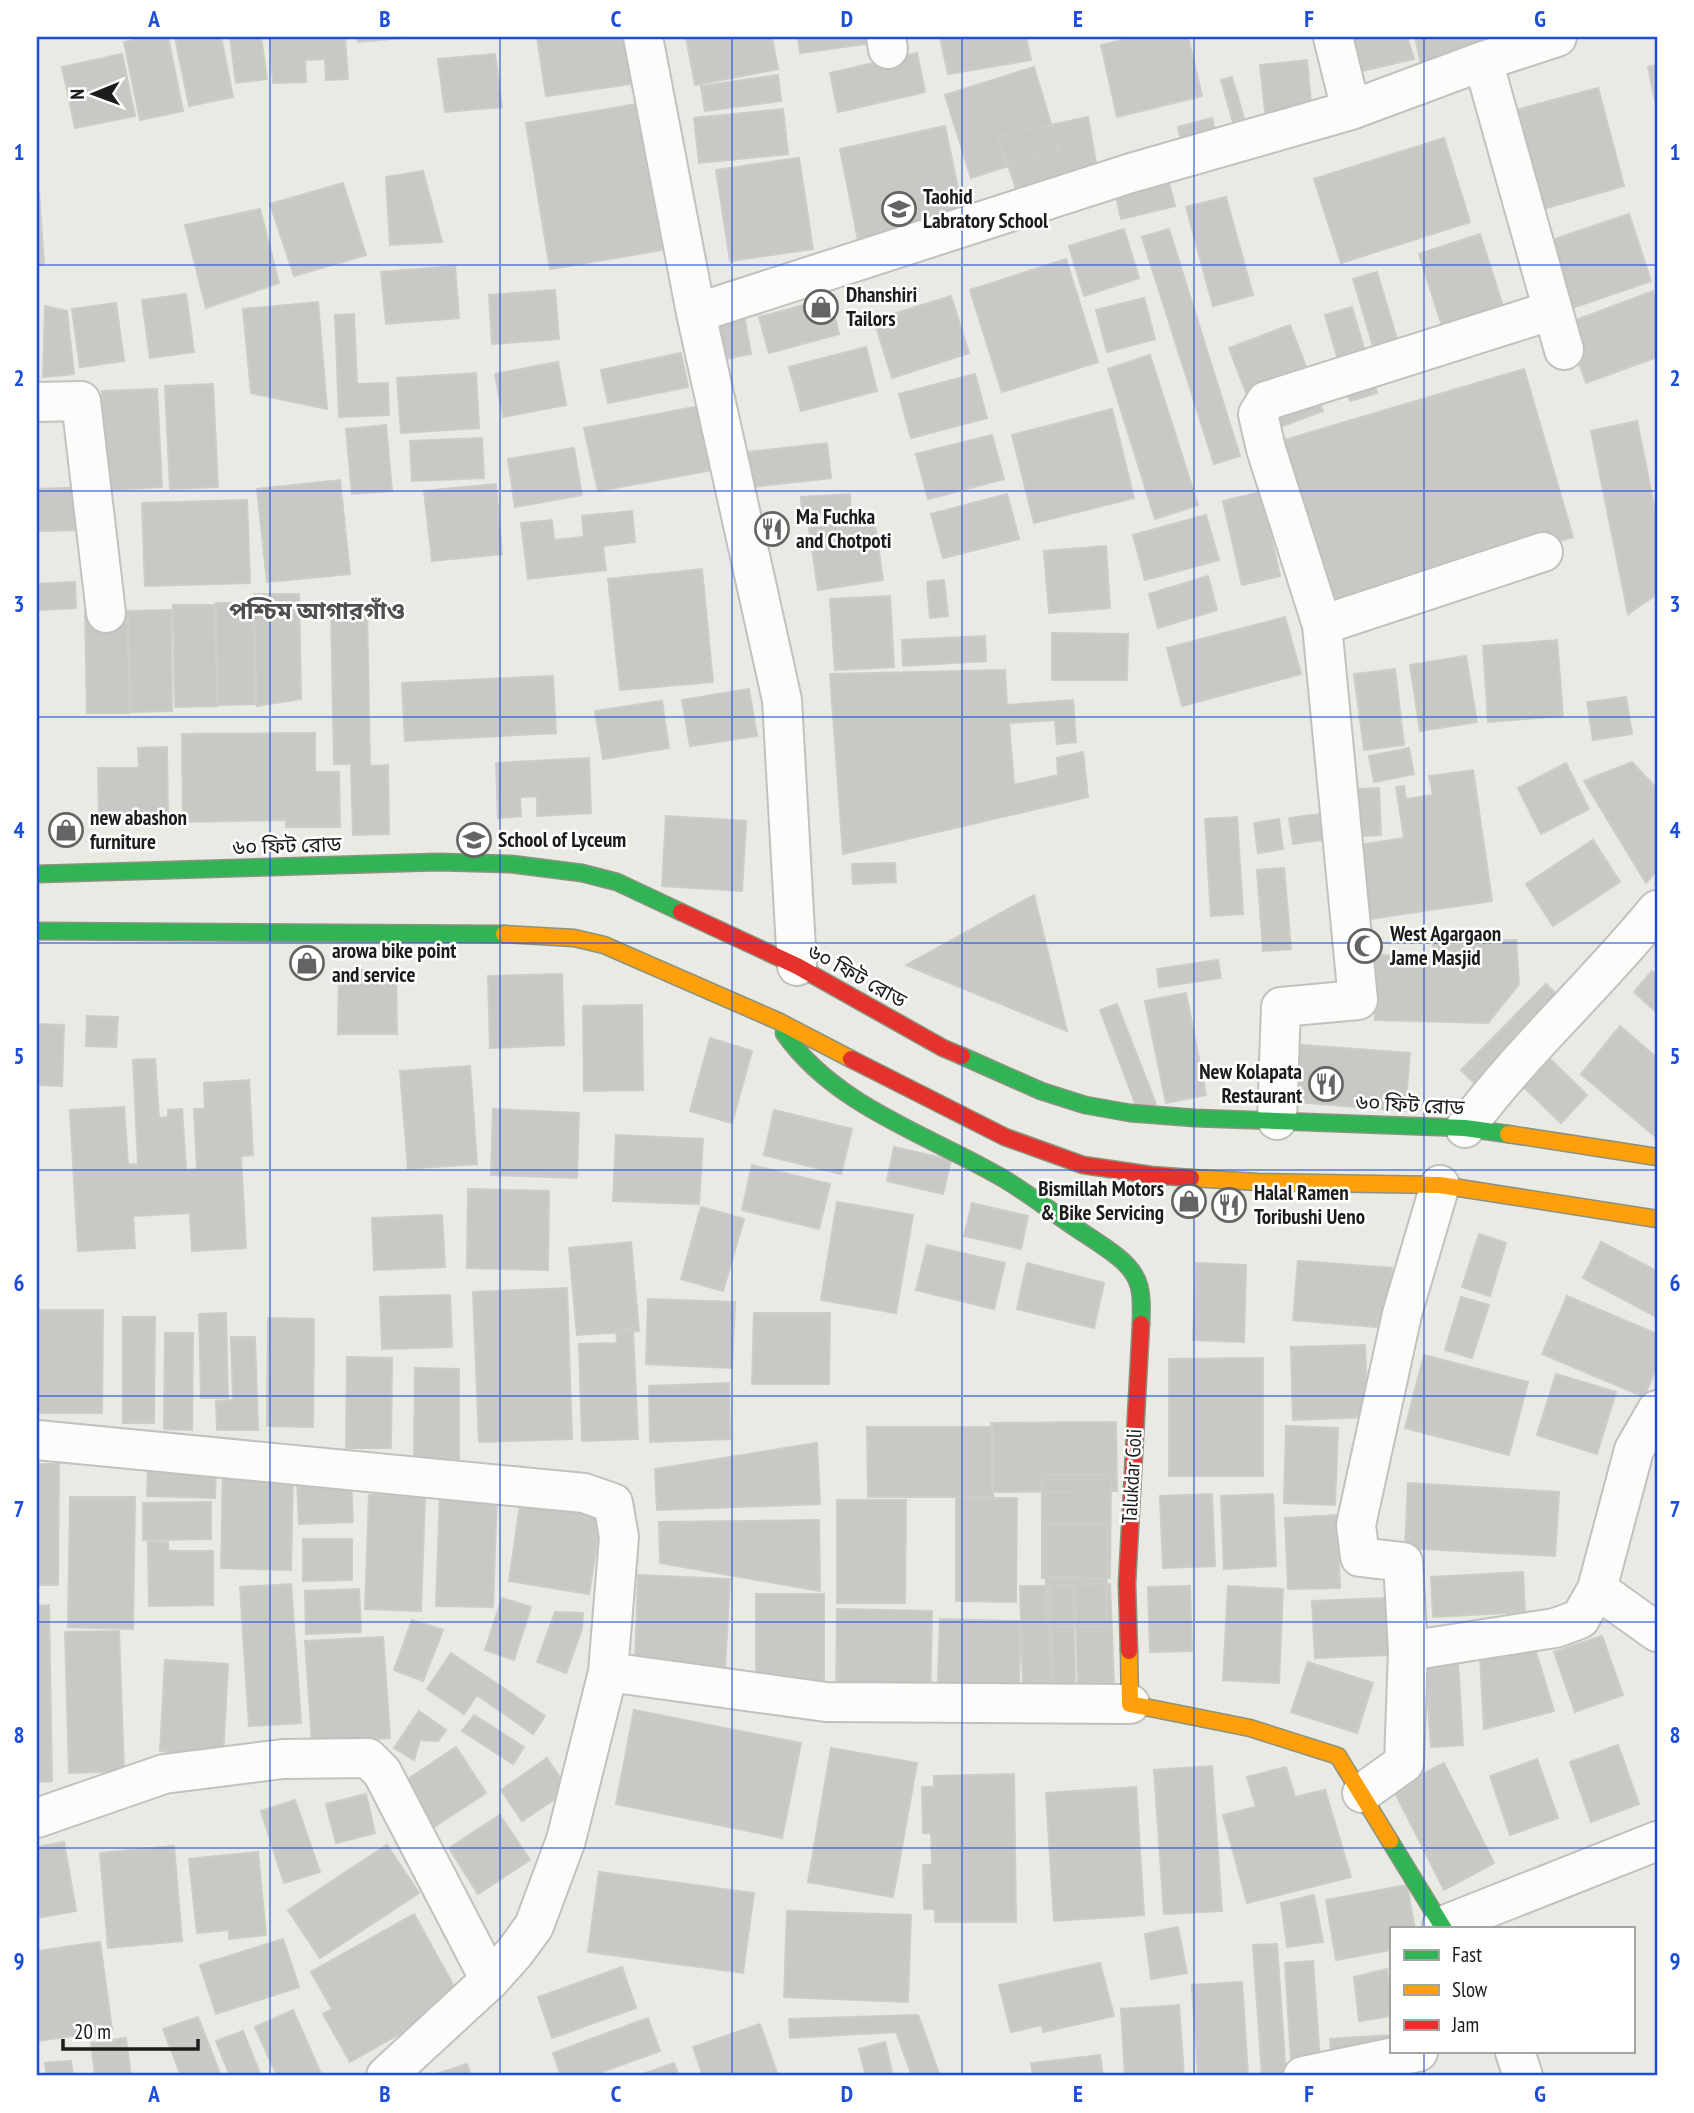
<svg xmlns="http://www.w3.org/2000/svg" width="1694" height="2113" font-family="'PT Sans Narrow','Noto Sans Bengali',sans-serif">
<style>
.building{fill:#c8c8c5;stroke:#cdccc7;stroke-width:2}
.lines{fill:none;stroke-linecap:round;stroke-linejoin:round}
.street-casing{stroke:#c1c1bf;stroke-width:42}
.fast-casing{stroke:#8b927f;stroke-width:19}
.slow-casing{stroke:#8b927f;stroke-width:19}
.jam-casing{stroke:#8b927f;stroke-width:19}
.street{stroke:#fcfcfb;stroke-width:38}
.fast{stroke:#30b455;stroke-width:16}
.slow{stroke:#ff9f0a;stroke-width:16}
.jam{stroke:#e5322d;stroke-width:16}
.grid{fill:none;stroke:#1d4ed8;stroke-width:2;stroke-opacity:0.55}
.labels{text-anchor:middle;stroke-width:5;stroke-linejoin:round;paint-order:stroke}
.poi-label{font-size:21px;font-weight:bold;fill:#1c1c1c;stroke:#fff;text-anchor:start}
.street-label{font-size:21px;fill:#1c1c1c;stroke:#fff}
.quarter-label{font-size:24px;font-weight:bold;fill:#4f4f4f;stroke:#fff}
.neatline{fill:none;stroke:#1d4ed8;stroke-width:2.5}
.grid-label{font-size:23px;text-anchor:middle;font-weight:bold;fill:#1d4ed8}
</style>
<rect width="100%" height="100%" fill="#eaeae5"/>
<path class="building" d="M151,37h17l15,74 -43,9 -16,-78z
M175,37h46l12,60 -44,9z
M230,37h31l6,42 -31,4z
M270,37h75l3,42 -22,1 -1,-21 -20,1 1,22 -33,1z
M358,37h57l-57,5z
M537,37h87l7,47 -85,12z
M686,37h86l6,32 -83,16z
M798,37h90v4l-88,12z
M940,37h86l5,23 -83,14z
M1136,37h52l14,59 -85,21 -16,-72z
M1341,37h66l7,22 -65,15z
M1415,37h84l-77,32z
M917,53l8,39 -87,20 -8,-39z
M122,54l13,62 -60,12 -13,-61z
M495,54l7,53 -57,5 -7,-53z
M1307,60l7,74 -46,4 -8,-73z
M1657,65v45l-9,-43z
M1034,67l25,83 -88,28 -26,-83z
M778,75l3,26 -76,10 -4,-25z
M1232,77l17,59 -11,4 -17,-60z
M1598,88l26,98 -81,23 -27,-99z
M637,104l25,146 -112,19 -24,-146z
M783,109l5,45 -89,9 -5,-45z
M1088,117l13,74 -77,21 -26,-76z
M1212,118l9,40 -34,9 -9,-40z
M945,126l19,91 -106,23 -18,-91z
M1444,138l26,84 -129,41 -27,-84z
M799,158l14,91 -83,12 -14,-91z
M423,171l19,71 -52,3 -4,-68z
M343,183l23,72 -72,21 -24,-72z
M1169,183l6,23 -54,13 -5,-23z
M37,192h2l5,72 -7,1z
M1226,197l27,98 -40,11 -27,-99z
M260,209l19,74 -73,25 -21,-83z
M1629,214l22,67 -102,35 -24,-67z
M1124,229l15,49 -55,18 -15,-50z
M1169,229l71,227 -26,8 -72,-227z
M1480,234l29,91 -61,20 -29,-91z
M1066,259l32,103 -96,30 -32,-102z
M455,266l4,52 -73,6 -5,-52z
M1377,272l20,67 -24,7 -20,-67z
M555,290l4,49 -67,5 -3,-49z
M1653,291l4,12v54l-71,26 -21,-59z
M186,294l8,58 -44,6 -8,-58z
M951,296l18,57 -77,25 -18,-58z
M830,298l9,36 -70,19 -10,-36z
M1144,298l11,41 -48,13 -11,-42z
M318,302l9,107 -76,-16 -8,-84z
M116,303l8,58 -44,6 -8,-58z
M45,306l22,5 7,63 -31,3z
M1352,307l25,86 -27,8 -25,-86z
M743,310l8,44 -32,6 -9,-43z
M354,314l3,70 31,-1 1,32 -50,2 -4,-102z
M1290,325l33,86 -61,23 -33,-86z
M866,347l11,44 -76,20 -12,-44z
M681,353l7,34 -80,16 -7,-33z
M1150,355l48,150 -43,14 -47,-150z
M558,362l8,43 -63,12 -8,-43z
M1524,369l49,168 -242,72 -50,-168z
M476,373l3,55 -78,5 -4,-55z
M975,374l12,44 -76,20 -12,-44z
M213,384l5,103 -48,2 -5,-103z
M157,389l5,98 -55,3 -5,-99z
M700,406l13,64 -115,21 -14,-63z
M1112,409l22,89 -100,25 -22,-88z
M1637,421l20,99v74l-29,20 -37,-183z
M386,425l6,66 -40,3 -6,-65z
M992,435l12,44 -76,20 -12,-45z
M482,438l2,40 -72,3 -2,-40z
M827,443l4,35 -79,9 -3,-35z
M574,448l8,47 -67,12 -7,-48z
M340,480l10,94 -83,8 -10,-93z
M496,484l6,70 -70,7 -8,-70z
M91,487l1,43 -55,1v-42z
M1261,492l19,84 -38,9 -19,-84z
M850,494l1,20 -49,3 -1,-20z
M1007,494l12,45 -76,19 -12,-44z
M247,500l3,83 -105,3 -3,-83z
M632,511l3,31 -32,4 3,24 -78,9 -7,-56 31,-3 2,20 30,-3 -2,-21z
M1206,515l13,45 -74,20 -12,-45z
M874,519l9,61 -65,10 -9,-62z
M1106,546l4,62 -61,5 -5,-62z
M702,569l11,113 -93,8 -12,-111z
M1208,576l9,34 -59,18 -9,-34z
M944,580l4,36 -18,2 -3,-36z
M75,582l1,26 -39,2v-26z
M254,594h45l2,105 -44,7z
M890,596l4,71 -59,3 -5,-71z
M216,603h38l1,101 -37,1z
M173,605h41l3,101 -42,1z
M367,608l3,158 18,-1 1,69 -36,1 -2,-71h-17l-3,-155z
M171,610l1,101 -41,1 -3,-101z
M85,612h42l2,101h-42z
M1285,617l16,57 -119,32 -15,-58z
M1052,633l76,1 -1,46h-75z
M985,636l1,25 -83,5 -1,-26z
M1557,640l6,76 -75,6 -5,-76z
M1466,656l11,66 -57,9 -10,-66z
M1395,669l9,76 -40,5 -10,-76z
M1005,670l2,35 66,-5 3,42 -19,2 -2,-24 -46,3 5,62 44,-10 -1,-17 26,-6 5,45 -245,57 -13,-180z
M553,676l3,57 -151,8 -3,-58z
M749,689l8,47 -67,10 -8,-46z
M1626,697l6,37 -39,6 -6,-38z
M662,701l7,47 -66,11 -8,-48z
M315,733v39h24l1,55h-54v-7l-103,2 -1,-88z
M167,747l1,73 -69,1 -1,-53h41l-1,-20z
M1409,748l5,26 -40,8 -5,-26z
M589,758l2,55 -54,3v-20l-17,1 1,19 -23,2 -2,-55z
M1632,762l25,27v81l-11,13 -62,-102z
M1566,763l23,46 -48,25 -23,-46z
M1473,770l19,131 -123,18 -10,-74 45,-7 -8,-51 8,-1 2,13 27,-4 -4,-19z
M1379,788l2,47 -37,2 -3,-47z
M1319,814l5,26 -31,4 -4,-26z
M666,816l80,5 -4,70 -80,-5z
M1237,817l6,97 -32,2 -6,-97z
M1279,819l4,30 -25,4 -4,-30z
M1593,840l27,42 -67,44 -27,-42z
M895,863l1,19 -43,2 -1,-20z
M1284,868l7,81 -28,2 -6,-81z
M1034,895l33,136 -161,-66z
M1516,940l3,44 -31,39 -113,-3 1,-65 56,2 1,-14z
M1218,960l3,18 -62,9 -2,-18z
M339,970h57l1,64h-59z
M1652,971l5,5v37l-23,-21z
M562,974l2,71 -74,3 -2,-72z
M1546,984l28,27 -85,87 -28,-28z
M1186,993l20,102 -40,8 -21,-102z
M1117,1004l39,100 -18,7 -38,-101z
M642,1005l1,85 -59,1 -1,-85z
M87,1016l31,1 -2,30 -30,-1z
M37,1024l27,1 -2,61 -25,-1z
M1620,1026l37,32v80l-76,-64z
M710,1038l42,13 -20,72 -42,-12z
M1289,1044l121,9 -5,58 -121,-10z
M1545,1054l42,41 -26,28 -43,-41z
M155,1059l4,59 9,-1v-7l14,-1 4,61 11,-1 -3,-60h11l-1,-26 45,-3 4,75 -12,1 5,92 -54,3 -2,-38 -57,3 2,32 -57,3 -8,-141 54,-3 4,58 10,-1 -5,-104z
M470,1066l7,98 -69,5 -8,-98z
M493,1109l86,4 -2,65 -86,-3z
M774,1110l78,19 -11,45 -77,-19z
M616,1135l87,4 -4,65 -86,-3z
M894,1147l57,13 -8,34 -56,-13z
M752,1165l78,19 -11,45 -77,-19z
M468,1189l81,2 -1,79 -81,-2z
M837,1202l76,13 -17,98 -75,-13z
M972,1203l56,13 -7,33 -57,-13z
M701,1207l43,12 -21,72 -42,-12z
M442,1215l3,52 -71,3 -2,-52z
M1479,1234l27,9 -16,53 -28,-9z
M631,1242l8,89 -62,4 -8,-87z
M1601,1242l56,29v46l-74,-39z
M927,1245l78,18 -11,46 -78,-19z
M1298,1261l94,7 -5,60 -94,-8z
M1027,1263l77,20 -10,45 -77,-19z
M1196,1263l50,2 -2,77 -51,-2z
M567,1288l5,151 -93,3 -6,-150z
M450,1295l2,52 -70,2 -2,-52z
M1567,1296l90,38v32l-13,31 -102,-43z
M1461,1297l28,8 -17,53 -27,-8z
M648,1299l87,3 -3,66 -86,-4z
M40,1310h63l-1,103h-62z
M226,1313l2,85h-27l-2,-84z
M754,1313h76l-1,71h-77z
M123,1317h32l-1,106h-31z
M268,1318l46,1 -1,108 -46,-1z
M633,1329l5,110 -56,2 -3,-97 38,-1 -1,-13z
M165,1333h28l-1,97 -28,-1z
M231,1337h24l3,93h-41l-1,-29 17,-1z
M1365,1345l3,72 -75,3 -2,-73z
M1424,1355l104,27 -19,73 -104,-27z
M347,1357l45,1 -1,90h-45z
M1263,1358v118h-94v-117z
M415,1368l44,1v91l-45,-1z
M1556,1374l60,18 -19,62 -60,-19z
M729,1383l1,56 -80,3 -1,-56z
M1116,1422l1,69 -125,1 -1,-69z
M1286,1426l52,2 -3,77 -51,-2z
M867,1427h126v70h-125z
M817,1443l3,61 -163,6 -2,-41z
M37,1464h22l-1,121h-21z
M148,1464l68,3 -1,31 -68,-2z
M223,1470l70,1 -2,99 -70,-2z
M1042,1475h69l-1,103h-68z
M351,1479l2,43 -54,2 -2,-43z
M1408,1483l151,9 -4,64 -150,-8z
M440,1492l57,2 -4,113 -57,-1z
M1212,1494l3,72 -52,2 -3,-72z
M1273,1494l3,72 -52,3 -3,-73z
M369,1495l56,1 -4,115 -56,-2z
M70,1497h65l-2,132 -65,-2z
M521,1498l81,13 -13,83 -80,-13z
M956,1498h61l-1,104 -60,-1z
M837,1500h69l-1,103h-68z
M211,1502v37l-68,1v-37z
M1337,1515l3,73 -52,1 -3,-71z
M819,1520l1,71 -160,-28 -1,-41z
M1046,1524h61v103h-61z
M303,1539h49v41l-49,1z
M148,1542h20v9h45v54l-64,1z
M1523,1572l2,40 -92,5 -2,-40z
M638,1575l92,4 -5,90 -90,-5z
M291,1584l10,139 -52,3 -9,-139z
M1110,1584l4,99 -36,1 -3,-99z
M1020,1586h28l3,98 -28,1z
M1050,1586h23l2,98 -22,1z
M1190,1586l2,65 -42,1 -2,-65z
M1228,1586l55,3 -4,94 -56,-3z
M359,1589l2,43 -55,2 -1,-43z
M756,1594h68v88l-68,1z
M502,1598l29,9 -17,53 -29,-10z
M1386,1598l2,57 -73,3 -3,-57z
M49,1605l3,176 -15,1v-176z
M837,1609l95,2 -2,99 -94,-1z
M555,1612l28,1 -1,16 -16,44 -29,-11z
M940,1619l81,2 -3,88 -81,-2z
M412,1620l31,10 -20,51 -29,-11z
M119,1631l5,140 -55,2 -4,-141z
M1602,1636l21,59 -48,17 -21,-60z
M383,1637l7,101 -78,5 -7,-102z
M1535,1649l19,62 -70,18 -4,-72z
M451,1653l94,63 -12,18 -56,-39 -13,19 -37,-25z
M165,1660l63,4 -5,91 -63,-4z
M1458,1661l5,84 -32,2 -6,-84z
M1308,1662l65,21 -16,50 -66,-21z
M634,1710l167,33 -19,95 -166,-34z
M419,1711l27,19 -8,11 -18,-1 -6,20 -20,-12z
M474,1715l50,32 -11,17 -51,-33z
M1618,1745l21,59 -48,18 -21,-60z
M456,1747l30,46 -52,34 -29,-46z
M831,1748l86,15 -24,134 -85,-15z
M547,1758l21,32 -46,31 -21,-31z
M1537,1759l21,59 -48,17 -20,-59z
M1444,1763l50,100 -50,27 -51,-101z
M1212,1766l10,145 -58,3 -10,-144z
M1286,1767l9,30 30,-7 26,87 -104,26 -24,-88 33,-8 -9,-30z
M1014,1774l2,148h-81v-13h-11l-1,-44h9l-1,-32h-8l-1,-46h12v-11z
M1136,1787l8,128 -90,6 -8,-128z
M366,1794l9,39 -39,10 -10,-39z
M295,1800l25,72 -36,11 -23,-72z
M500,1815l30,45 -52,34 -29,-46z
M64,1842l12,69 -39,7v-71z
M387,1845l32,48 -99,65 -32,-48z
M174,1846l8,95 -74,7 -8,-95z
M258,1852l8,83 -37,4v-9l-32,3 -8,-74z
M599,1872l155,21 -11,80 -155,-21z
M1407,1885l8,44h-24v21l-55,10 -10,-60z
M1314,1895l9,47 -36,5 -6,-44z
M787,1911l124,4 -3,87 -124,-5z
M414,1914l47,85 -111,63 -27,-48 9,-5 -21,-37z
M1178,1927l9,46 -36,6 -6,-45z
M283,1939l16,48 -83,27 -16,-49z
M100,1942l12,88 -74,11 -1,-90z
M1277,1944l9,132h-24l-9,-131z
M1313,1961l8,115h-29l-7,-113z
M1100,1963l14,53 -71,16 -1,-7 -31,7 -12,-47z
M622,1967l14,41 -84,30 -14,-41z
M1387,1969l4,24v23l-32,5 -5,-44z
M1242,1982l6,94h-50l-6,-91z
M1179,2005l5,71h-59l-4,-67z
M293,2010l29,66h-45l-22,-49z
M918,2015l22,61h-28l-16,-44 -106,6 -1,-19z
M198,2017l23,59h-40l-18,-47z
M648,2018l12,33 -69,25h-30l-8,-23z
M760,2024l18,52h-75l-10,-29z
M243,2031l18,45h-31l-14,-35z
M1391,2035v17h19l2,24h-79l-3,-37z
M126,2038l5,38h-36l-4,-33z
M885,2042l8,34h-27l-7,-27z
M1100,2055l3,21h-70l-2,-13z
M71,2061l2,15h-26l-2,-13z
M674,2063l5,13h-42z
M467,2064l4,12h-41z"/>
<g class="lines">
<g class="street-casing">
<path id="street" d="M643,37l53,276 86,387 15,266
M886,37l2,12
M1333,37l18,73
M1483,61l81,289
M696,313l435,-140 220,-63 132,-49 74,-24
M37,402l44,-1 25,212
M1322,625l221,-73
M1277,1120l4,-113 77,-7 -36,-375 -56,-176 -8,-35 8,-13 287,-91
M1465,1128c58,-78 131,-143 192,-218
M37,1440l547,53 29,10 6,34 -11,135 218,30 304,2
M1597,1589l60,43
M1408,1651l147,-23 25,-9 17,-30 37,-139 23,-40
M1362,1793l42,-30 4,-112 -5,-89 -43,-5 -4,-32 46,-211 38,-129
M37,1818l127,-44 119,-15 85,-1 14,14 108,208
M1442,1926l215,-85
M1515,2052l8,24
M386,2076l104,-96 25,-28 19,-26 32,-86 42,-168
M1303,2076l115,-24"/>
</g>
<g class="fast-casing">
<path id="fast" d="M37,874l401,-12 73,2 71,9 35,9 64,30
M37,931l467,3
M784,1033c50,72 142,101 215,143 25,14 47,32 71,48 16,11 33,21 48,33 25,20 24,37 23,67
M962,1056l79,35 44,14 45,8 65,5 270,10 43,6
M1390,1841l54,88"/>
</g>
<g class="slow-casing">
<path id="slow" d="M504,934l70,4 30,7 174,76 73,38
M1508,1134l149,23
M1191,1178l67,4 182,3 217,34
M1129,1651l1,53 120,24 88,28 52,85"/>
</g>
<g class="jam-casing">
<path id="jam" d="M681,912l116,54 146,82 19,8
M851,1059l154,78 78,28 68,10 40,3
M1129,1651l-2,-67 14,-260"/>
</g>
<use href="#street" class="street"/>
<use href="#fast" class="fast"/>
<use href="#slow" class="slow"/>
<use href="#jam" class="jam"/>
</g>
<path class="grid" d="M270,37v2039M500,37v2039M732,37v2039M962,37v2039M1194,37v2039M1424,37v1892M37,265h1620M37,491h1620M37,717h1620M37,943h1620M37,1170h1620M37,1396h1620M37,1622h1620M37,1848h1620M1424,2052v24"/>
<defs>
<g id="school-ring" transform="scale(1.75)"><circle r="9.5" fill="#fff" stroke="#646462" stroke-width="1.5"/><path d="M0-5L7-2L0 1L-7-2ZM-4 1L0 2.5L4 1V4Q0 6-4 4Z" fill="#646462"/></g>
<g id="shop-ring" transform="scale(1.75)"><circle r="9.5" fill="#fff" stroke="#646462" stroke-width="1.5"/><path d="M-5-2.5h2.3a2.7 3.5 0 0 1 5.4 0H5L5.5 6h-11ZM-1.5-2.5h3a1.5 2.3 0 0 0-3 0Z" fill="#646462"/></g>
<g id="restaurant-ring" transform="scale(1.75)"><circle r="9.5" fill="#fff" stroke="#646462" stroke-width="1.5"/><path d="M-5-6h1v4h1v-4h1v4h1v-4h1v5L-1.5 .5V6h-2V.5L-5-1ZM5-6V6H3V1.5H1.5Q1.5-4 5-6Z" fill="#646462"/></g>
<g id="mosque-ring" transform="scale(1.75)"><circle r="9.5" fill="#fff" stroke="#646462" stroke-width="1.5"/><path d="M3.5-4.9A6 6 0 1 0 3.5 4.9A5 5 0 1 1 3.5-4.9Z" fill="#646462"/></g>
</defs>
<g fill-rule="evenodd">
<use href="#school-ring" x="899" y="209"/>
<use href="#shop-ring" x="821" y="307"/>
<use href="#restaurant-ring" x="772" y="529"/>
<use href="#shop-ring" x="66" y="830"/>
<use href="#school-ring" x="474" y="840"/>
<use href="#mosque-ring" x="1365" y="946"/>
<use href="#shop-ring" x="307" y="963"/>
<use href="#restaurant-ring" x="1326" y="1084"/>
<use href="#shop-ring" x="1189" y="1201"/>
<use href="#restaurant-ring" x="1229" y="1205"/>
</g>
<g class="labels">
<g class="poi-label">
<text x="923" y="204">Taohid<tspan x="923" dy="24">Labratory School</tspan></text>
<text x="846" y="302">Dhanshiri<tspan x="846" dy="24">Tailors</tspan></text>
<text x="796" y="524">Ma Fuchka<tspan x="796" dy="24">and Chotpoti</tspan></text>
<text x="90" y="825">new abashon<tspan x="90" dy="24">furniture</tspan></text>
<text x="498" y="847">School of Lyceum</text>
<text x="1390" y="941">West Agargaon<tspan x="1390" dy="24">Jame Masjid</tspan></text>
<text x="332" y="958">arowa bike point<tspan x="332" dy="24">and service</tspan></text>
<text x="1302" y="1079" text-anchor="end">New Kolapata<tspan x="1302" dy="24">Restaurant</tspan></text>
<text x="1164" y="1196" text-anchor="end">Bismillah Motors<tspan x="1164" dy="24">&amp; Bike Servicing</tspan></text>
<text x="1254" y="1200">Halal Ramen<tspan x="1254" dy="24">Toribushi Ueno</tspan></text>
</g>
<g class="street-label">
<text transform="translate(287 846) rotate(-2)" y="7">৬০ ফিট রোড</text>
<text transform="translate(857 976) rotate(29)" y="7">৬০ ফিট রোড</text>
<text transform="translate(1410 1105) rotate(3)" y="7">৬০ ফিট রোড</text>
<text transform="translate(1132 1476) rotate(-87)" y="7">Talukdar Goli</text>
</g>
<g class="quarter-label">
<text x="317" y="619">পশ্চিম আগারগাঁও</text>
</g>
</g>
<rect width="1694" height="2113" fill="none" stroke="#ffffff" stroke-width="77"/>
<rect x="1390" y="1927" width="245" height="126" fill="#ffffff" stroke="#a4a4a4" stroke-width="2"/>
<rect x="1404" y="1950" width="35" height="10" fill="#30b455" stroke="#a4a4a4" stroke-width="2"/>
<text x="1452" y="1962" font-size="21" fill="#1c1c1c">Fast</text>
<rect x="1404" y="1985" width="35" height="10" fill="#ff9f0a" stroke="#a4a4a4" stroke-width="2"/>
<text x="1452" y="1997" font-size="21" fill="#1c1c1c">Slow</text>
<rect x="1404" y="2020" width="35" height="10" fill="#e5322d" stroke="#a4a4a4" stroke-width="2"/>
<text x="1452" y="2032" font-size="21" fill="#1c1c1c">Jam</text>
<g transform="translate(94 94) rotate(269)" stroke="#ffffff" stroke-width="5" paint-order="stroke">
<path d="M0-5L12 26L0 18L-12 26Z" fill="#1c1c1c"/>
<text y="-10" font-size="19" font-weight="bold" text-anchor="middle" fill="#1c1c1c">N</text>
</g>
<path d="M63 2039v10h135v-10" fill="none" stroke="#1c1c1c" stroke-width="3.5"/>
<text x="74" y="2039" font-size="21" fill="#1c1c1c" stroke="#ffffff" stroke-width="5" paint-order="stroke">20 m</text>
<rect x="38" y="38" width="1618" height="2036" class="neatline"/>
<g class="grid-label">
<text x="154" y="27">A</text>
<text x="385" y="27">B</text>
<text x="616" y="27">C</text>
<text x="847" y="27">D</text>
<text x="1078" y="27">E</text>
<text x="1309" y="27">F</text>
<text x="1540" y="27">G</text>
<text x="19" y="160">1</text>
<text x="1675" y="160">1</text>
<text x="19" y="386">2</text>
<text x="1675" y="386">2</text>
<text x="19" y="612">3</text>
<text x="1675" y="612">3</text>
<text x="19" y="838">4</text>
<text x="1675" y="838">4</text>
<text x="19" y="1064">5</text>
<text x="1675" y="1064">5</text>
<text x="19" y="1291">6</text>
<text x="1675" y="1291">6</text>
<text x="19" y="1517">7</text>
<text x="1675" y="1517">7</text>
<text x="19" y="1743">8</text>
<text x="1675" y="1743">8</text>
<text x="19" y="1969">9</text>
<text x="1675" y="1969">9</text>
<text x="154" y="2102">A</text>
<text x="385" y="2102">B</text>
<text x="616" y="2102">C</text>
<text x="847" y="2102">D</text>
<text x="1078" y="2102">E</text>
<text x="1309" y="2102">F</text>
<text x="1540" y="2102">G</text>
</g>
</svg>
